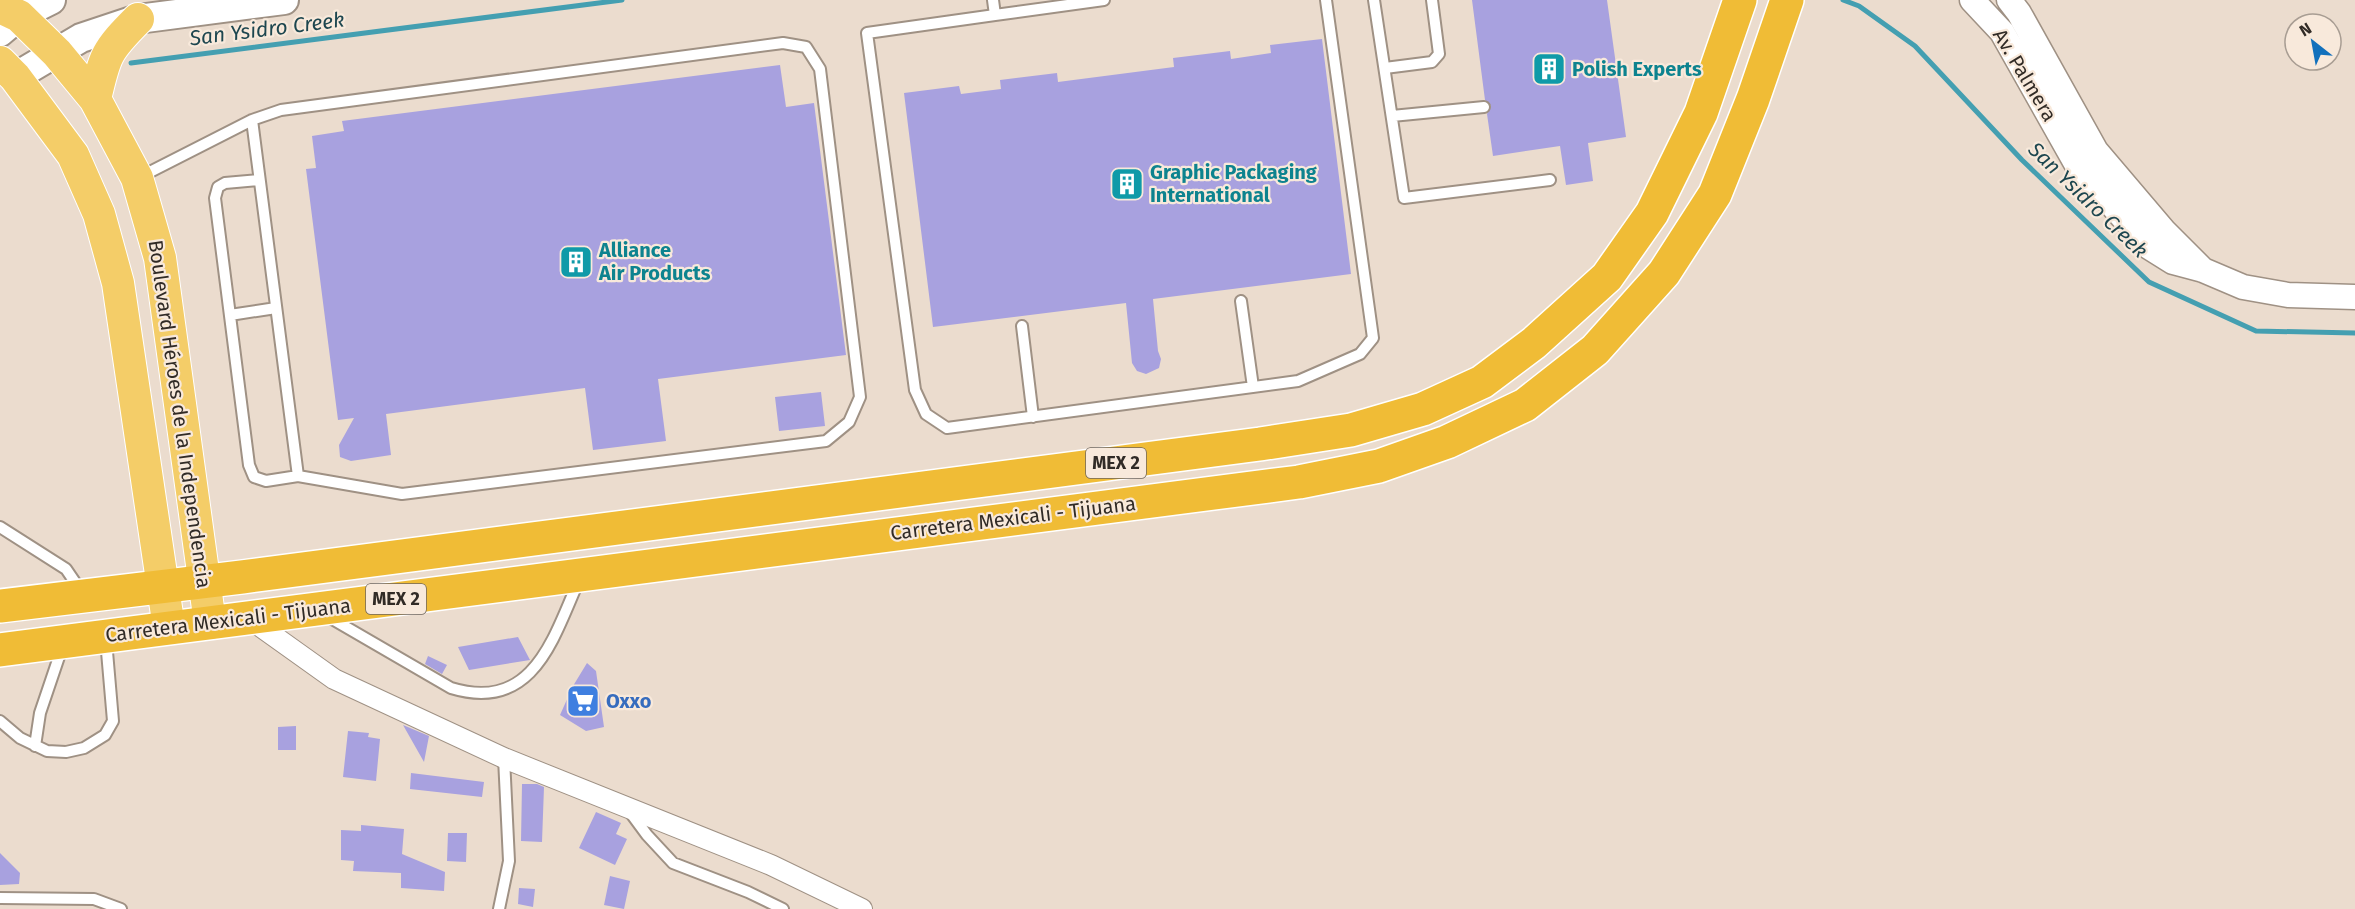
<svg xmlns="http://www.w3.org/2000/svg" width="2355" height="909" font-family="'Fira Sans',sans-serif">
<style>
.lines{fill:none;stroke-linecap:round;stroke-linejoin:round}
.stream{stroke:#449fb1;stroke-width:5}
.building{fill:#a8a1df}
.service-casing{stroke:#9f9184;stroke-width:14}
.minor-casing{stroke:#9f9184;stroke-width:22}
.tertiary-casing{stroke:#9f9184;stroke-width:27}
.secondary-casing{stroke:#9f9184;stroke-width:32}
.primary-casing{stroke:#fff;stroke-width:34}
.trunk-casing{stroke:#fff;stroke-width:36}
.service{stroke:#fff;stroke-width:10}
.minor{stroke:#fff;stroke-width:20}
.tertiary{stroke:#fff;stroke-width:24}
.secondary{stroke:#fff;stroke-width:28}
.primary{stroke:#f4cd68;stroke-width:32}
.trunk{stroke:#f0bc36;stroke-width:33}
.labels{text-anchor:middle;stroke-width:4.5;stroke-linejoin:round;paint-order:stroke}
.shield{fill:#f8e9db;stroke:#6d645c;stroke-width:1.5}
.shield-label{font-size:18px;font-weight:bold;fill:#312b26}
.culture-label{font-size:20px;font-weight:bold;fill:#0d838f;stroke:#f8e9db;text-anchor:start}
.street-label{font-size:20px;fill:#312b26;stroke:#f8e9db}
.shop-label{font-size:20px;font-weight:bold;fill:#366cbe;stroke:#f8e9db;text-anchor:start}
.water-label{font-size:21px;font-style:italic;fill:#1d464f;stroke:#f8e9db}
</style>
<rect width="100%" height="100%" fill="#ebdcce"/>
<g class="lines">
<path class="stream" d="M1843,0l16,6 56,40 107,114 127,122 107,49 99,2
M131,63l491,-63"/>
</g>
<path class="building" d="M1472,0h135l19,137 -38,6 5,38 -27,4 -6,-39 -67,10 -6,-42 4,-8 -6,-6z
M1322,39l29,235 -198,25 5,52 3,8 -2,9 -13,6 -9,-3 -5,-8 -6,-60 -193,24 -29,-234 55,-7 2,8 40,-5 -1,-9 57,-7 1,9 116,-15 -1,-9 57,-7 1,8 40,-6 -1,-8z
M780,65l6,42 28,-4 32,252 -188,24 8,62 -73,9 -8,-62 -199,26 5,41 -40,6 -11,-4 -1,-12 15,-27 -16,2 -32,-251 10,-1 -4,-32 32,-5 -2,-10z
M821,392l4,34 -46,5 -4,-34z
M518,637l12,23 -61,10 -11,-23z
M428,656l19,9 -5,9 -17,-10z
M587,663l9,8 8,56 -18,4 -26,-16 13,-29z
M403,725l26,11 -5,26z
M296,726v24h-18v-23z
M348,731l21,2 -1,4 12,2 -4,42 -33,-4z
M411,773l73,9 -2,15 -72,-8z
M522,784h15l7,3 -2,55 -21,-1z
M596,812l25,11 -5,11 11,5 -12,26 -36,-17z
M361,825l43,4 -2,25 43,18 -1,19 -43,-3v-15l-48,-2 1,-10 -13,-1v-30l20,1z
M448,833h19l-1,29 -19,-1z
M0,853l20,20 -1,11 -19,1z
M610,876l20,5 -6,28 -20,-4z
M519,888l16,1 -2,18 -15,-3z"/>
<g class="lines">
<g class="service-casing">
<path id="service" d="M993,0l2,15 109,-15
M1374,0l30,198 146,-18
M995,15l-128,18 48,357 11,24 21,14 351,-47 62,-27 13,-16 -47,-338
M1385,68l47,-6 7,-8 -7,-54
M1392,116l92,-9
M252,120l46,356
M140,177l112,-57 29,-10 502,-67 23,4 14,22 40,328 -11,25 -23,19 -424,53 -104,-18 -32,5 -12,-4 -5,-12 -34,-267 3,-11 7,-4 34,-3
M1241,301l12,86
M230,315l46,-7
M1022,326l11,91
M0,527l66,42 15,22
M327,616l124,72c82,25 102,-49 128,-108
M0,721l20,17 27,13 19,1 18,-4 21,-13 8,-14 -7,-81
M35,746l5,-33 23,-68
M630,812l17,23 26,28 75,29 35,17
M0,898l94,1 27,10
M499,909l10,-48 -5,-103"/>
</g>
<g class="minor-casing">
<path id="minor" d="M250,619l84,60 170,79 267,107 91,44"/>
</g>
<g class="tertiary-casing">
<path id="tertiary" d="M1972,0l30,32 75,133 72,82 24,15 30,8 40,17 45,8 67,2
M2009,0l10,13 77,138 68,80 39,39"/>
</g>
<g class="secondary-casing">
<path id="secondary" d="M0,32l19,-16 32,-16
M15,77l66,-39 57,-19 146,-19"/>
</g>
<g class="primary-casing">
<path id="primary" d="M0,7l19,9 38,37 38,46 42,79 23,80 50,365
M0,62l15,15 58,78 26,59 19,69 51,345
M95,99c10,-44 11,-48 43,-80"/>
</g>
<g class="trunk-casing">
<path id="trunk" d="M0,606l242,-29 1018,-133 91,-14 72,-21 59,-27 52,-39 73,-66 45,-64 49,-100 39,-113
M0,650l1299,-168 80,-16 68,-24 78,-37 70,-55 69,-77 51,-79 38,-95 34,-99"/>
</g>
<use href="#service" class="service"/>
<use href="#minor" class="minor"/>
<use href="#tertiary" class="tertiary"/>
<use href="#secondary" class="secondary"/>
<use href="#primary" class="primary"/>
<use href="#trunk" class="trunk"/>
</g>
<defs>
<g id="building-square" transform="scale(1.725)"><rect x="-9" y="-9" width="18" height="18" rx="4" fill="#0f9aa8" stroke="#f8e9db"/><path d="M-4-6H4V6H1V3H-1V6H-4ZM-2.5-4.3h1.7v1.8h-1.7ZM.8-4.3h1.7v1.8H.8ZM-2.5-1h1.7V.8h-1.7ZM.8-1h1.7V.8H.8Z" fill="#fff"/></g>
<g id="supermarket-square" transform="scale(1.725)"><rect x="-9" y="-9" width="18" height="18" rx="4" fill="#3f7fe0" stroke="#f8e9db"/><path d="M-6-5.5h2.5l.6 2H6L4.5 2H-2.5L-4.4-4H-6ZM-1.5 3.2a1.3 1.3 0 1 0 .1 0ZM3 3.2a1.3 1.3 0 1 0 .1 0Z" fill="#fff"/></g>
</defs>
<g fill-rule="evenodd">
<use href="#building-square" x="1549" y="69"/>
<use href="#building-square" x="1127" y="184"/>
<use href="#building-square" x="576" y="262"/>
<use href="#supermarket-square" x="583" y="701"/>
</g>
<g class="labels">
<g class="shield">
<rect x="1086" y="448" width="60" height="30" rx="4.5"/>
<rect x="366" y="584" width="60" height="30" rx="4.5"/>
</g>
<g class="shield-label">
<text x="1116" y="469">MEX 2</text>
<text x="396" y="605">MEX 2</text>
</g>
<g class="culture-label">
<text x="1572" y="76">Polish Experts</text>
<text x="1150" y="179">Graphic Packaging<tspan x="1150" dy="23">International</tspan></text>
<text x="599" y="257">Alliance<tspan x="599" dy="23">Air Products</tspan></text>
</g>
<g class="street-label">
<text transform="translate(2025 75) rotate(59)" y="7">Av. Palmera</text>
<text transform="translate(180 414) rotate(82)" y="7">Boulevard Héroes de la Independencia</text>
<text transform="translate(1013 518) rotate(-7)" y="7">Carretera Mexicali - Tijuana</text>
<text transform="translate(228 620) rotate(-7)" y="7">Carretera Mexicali - Tijuana</text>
</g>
<g class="shop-label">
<text x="606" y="708">Oxxo</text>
</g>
<g class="water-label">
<text transform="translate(267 29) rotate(-7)" y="7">San Ysidro Creek</text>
<text transform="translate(2088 200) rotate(44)" y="7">San Ysidro Creek</text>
</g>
</g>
<g transform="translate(2313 42) rotate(329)"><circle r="28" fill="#f8e9db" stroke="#a89d93" stroke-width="1.5"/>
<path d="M0-4.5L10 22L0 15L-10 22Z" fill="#1270bc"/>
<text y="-9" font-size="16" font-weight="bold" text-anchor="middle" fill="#312b26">N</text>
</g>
</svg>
